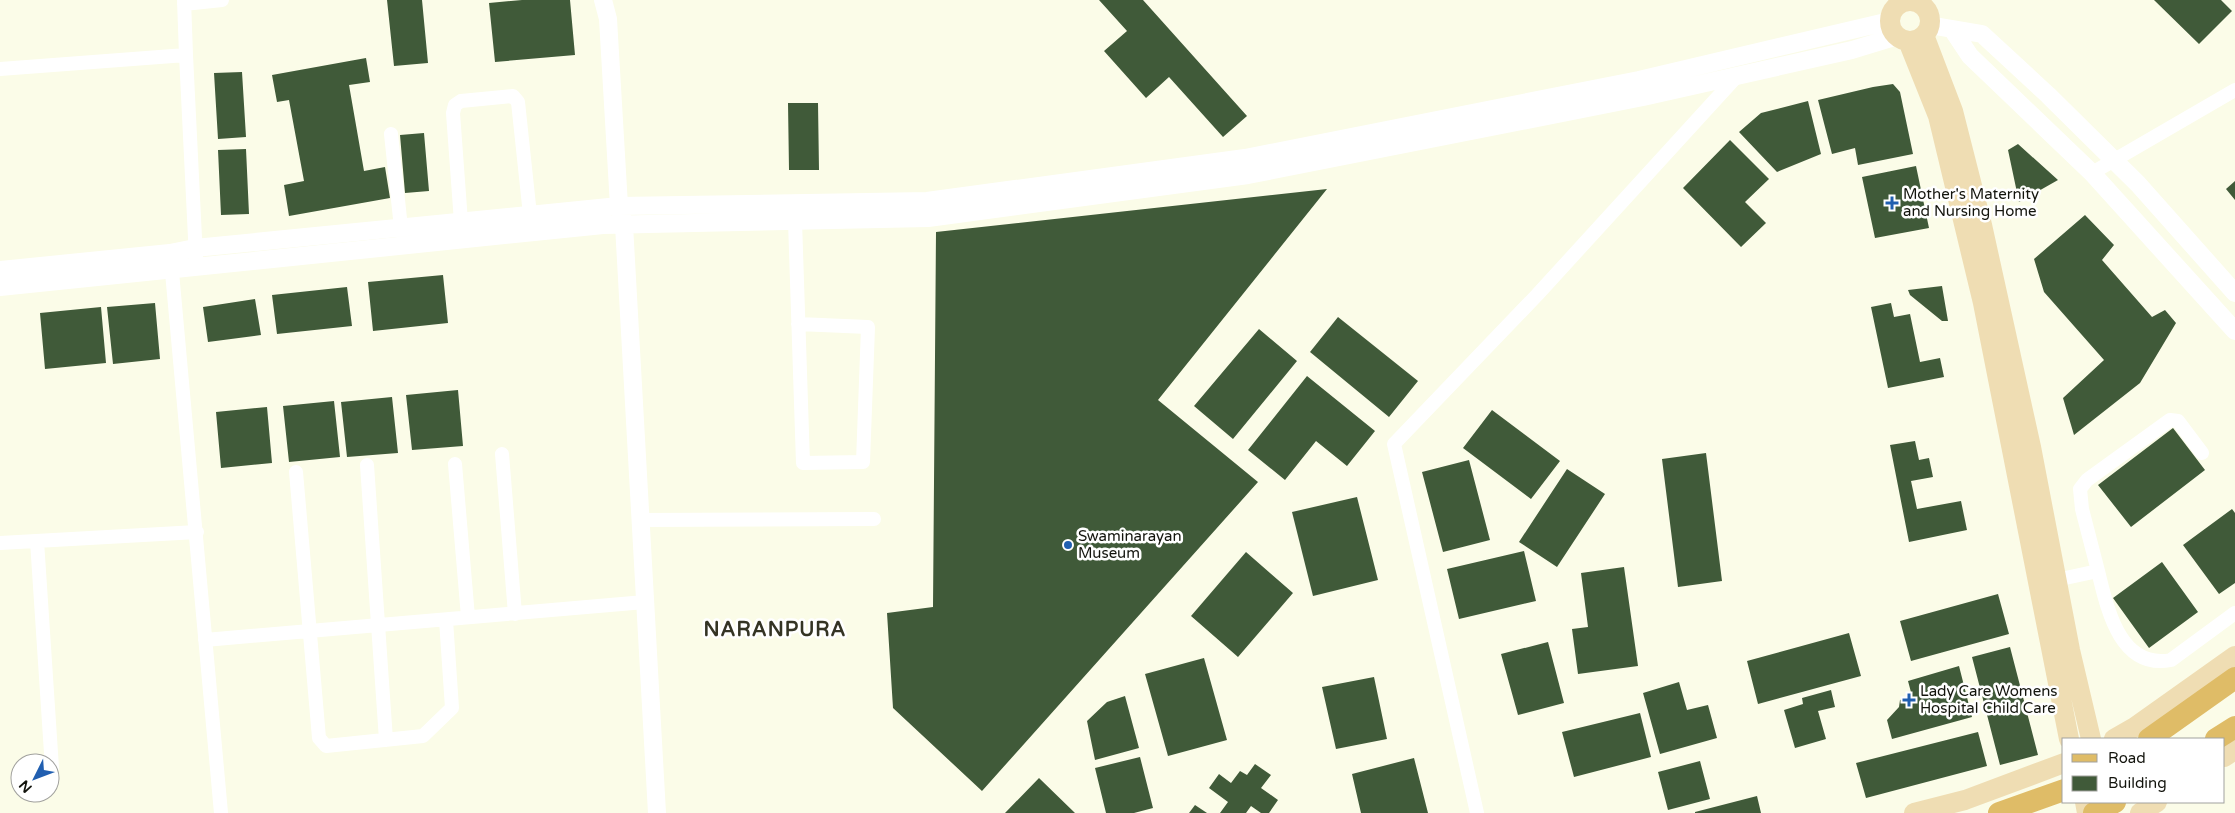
<svg xmlns="http://www.w3.org/2000/svg" width="2235" height="813" font-family="'Varela Round',sans-serif">
<style>
.building{fill:#405a39}
.lines{fill:none;stroke-linecap:round;stroke-linejoin:round}
.minor{stroke:#fff;stroke-width:14}
.tertiary{stroke:#fff;stroke-width:18}
.secondary{stroke:#efddb3;stroke-width:20}
.primary{stroke:#dfbc67;stroke-width:22}
.poi-dot{fill:#215fb0;stroke:#fff;stroke-width:2}
.labels{text-anchor:middle;stroke-width:5;stroke-linejoin:round;paint-order:stroke}
.poi-label{font-size:15px;fill:#13140d;stroke:#fff;text-anchor:start}
.district-label{font-size:20px;font-weight:bold;letter-spacing:1px;fill:#343424;stroke:#fff}
</style>
<rect width="100%" height="100%" fill="#fbfce8"/>
<path class="building" d="M387,0h35l6,63 -34,3z
M522,0h48l5,55 -80,7 -6,-59z
M1099,0h44l104,116 -24,21 -54,-60 -23,21 -42,-47 23,-20z
M2154,0h67l11,11 -33,33z
M366,58l4,24 -21,3 15,86 21,-4 5,31 -101,18 -5,-31 20,-4 -15,-81 -12,2 -5,-27z
M242,72l4,65 -28,2 -4,-66z
M1893,84l7,8 13,62 -55,11 -3,-17 -23,6 -14,-54 55,-13z
M1808,101l13,53 -44,18 -38,-40 22,-19z
M788,103h30l1,67h-30z
M424,133l5,58 -24,2 -5,-58z
M1730,140l39,39 -24,23 21,21 -25,24 -58,-59z
M2018,144l40,36 -39,22 -11,-52z
M246,149l3,65 -28,1 -3,-65z
M1916,166l13,62 -54,10 -13,-61z
M2235,181v19l-9,-11z
M1327,189l-169,211 100,82 -276,309 -89,-83 -6,-95 46,-6 3,-375z
M2085,215l29,30 -12,15 50,57 13,-7 11,13 -36,60 -66,52 -11,-37 41,-38 -60,-68 -10,-33z
M443,275l5,48 -75,8 -5,-49z
M1942,286l6,35h-6l-32,-26 -2,-5z
M347,287l5,39 -75,8 -5,-39z
M255,299l6,36 -53,7 -5,-35z
M155,303l5,56 -47,5 -6,-57z
M1891,303l3,14 16,-3 10,48 20,-4 4,19 -56,11 -17,-81z
M101,307l5,56 -61,6 -5,-56z
M1338,317l80,64 -29,36 -79,-65z
M1259,329l38,32 -64,78 -39,-33z
M1307,376l68,55 -28,35 -31,-25 -31,39 -37,-30z
M458,390l5,56 -51,4 -6,-55z
M392,397l6,56 -51,4 -6,-55z
M334,401l6,56 -51,5 -6,-56z
M267,407l5,56 -51,5 -5,-56z
M1492,410l68,51 -29,38 -68,-51z
M2173,428l32,42 -74,57 -33,-42z
M1915,441l4,19 10,-2 4,19 -22,4 6,28 44,-8 6,29 -58,12 -19,-97z
M1706,453l16,128 -44,6 -16,-128z
M1469,460l21,80 -47,12 -21,-80z
M1567,469l38,25 -48,73 -38,-25z
M1357,497l21,83 -65,16 -21,-84z
M2232,509l3,4v70l-16,11 -36,-49z
M1524,551l12,50 -77,18 -12,-50z
M1246,552l47,41 -55,64 -47,-41z
M2162,562l36,50 -49,36 -36,-50z
M1624,567l14,99 -60,8 -6,-45 16,-2 -7,-54z
M1998,594l11,40 -98,27 -11,-40z
M1849,633l12,43 -103,28 -11,-43z
M1548,642l16,61 -46,12 -17,-61z
M2010,647l28,108 -38,10 -28,-108z
M1204,658l23,82 -59,16 -23,-82z
M1959,666l13,51 -80,22 -5,-19 12,-13 1,-7 12,-4 -4,-15z
M1374,677l13,62 -51,10 -14,-62z
M1679,682l8,28 21,-5 9,33 -57,16 -17,-61z
M1831,690l4,17 -17,4 8,28 -31,9 -11,-38 19,-6 -1,-6z
M1125,696l14,52 -44,12 -8,-39 20,-19z
M1640,713l11,44 -77,20 -12,-45z
M1978,732l9,34 -121,32 -10,-35z
M1140,757l13,51 -19,5h-28l-11,-45z
M1414,758l14,55h-67l-9,-39z
M1700,761l10,38 -42,11 -10,-38z
M1255,764l16,11 -10,13 17,12 -9,13h-8l-10,-7 -5,7h-26l8,-11 -19,-14 10,-14 12,9 9,-12 7,4z
M1039,778l36,35h-70z
M1757,796l4,17h-66v-1z
M1195,805l12,8h-18z"/>
<g class="lines">
<path class="minor" d="M184,0l2,55
M184,4l38,-4
M0,69l186,-14 10,203
M391,134l10,94
M2092,173l143,-83
M795,221l8,242 60,-1 5,-135 -70,-3
M461,222l-8,-109 2,-8 6,-4 52,-5 5,6 12,113
M171,261l50,552
M502,454l13,160
M455,464l13,153
M367,465l19,275
M296,472l23,266 7,8 97,-10 29,-28 -6,-88
M642,520l232,-1
M37,541l15,227
M0,543l197,-11
M2098,571c9,36 21,99 73,89l64,-47
M2056,580l42,-9 -16,-62 -2,-20 7,-9 83,-60 8,1 24,32
M205,640l440,-38
M1477,813l-83,-369 143,-149 201,-220"/>
<path class="tertiary" d="M603,0l5,19 11,187 5,19 33,588
M1929,25l53,9 66,61 90,89 97,109
M1952,29l18,27 122,117 143,158
M0,270l170,-17 25,-5 424,-42 308,-5 318,-43 394,-78 251,-59
M0,287l603,-62 325,-7 320,-43 395,-78 209,-47 46,-14"/>
<path class="secondary" d="M1890 21a20 20 0 1 1 40 0a20 20 0 1 1-40 0Z
M1924,35l29,76 29,114 49,222 39,203 21,89
M1908,41l30,75 45,187 86,436
M2114,739l21,-12 100,-71
M2224,757l11,-7
M2085,802l2,11
M1914,813l51,-13 99,-37
M2140,813l17,-11"/>
<path class="primary" d="M2149,739l86,-61
M2216,739l19,-12
M1999,813l65,-23
M2094,813l21,-11"/>
</g>
<g class="poi-dot">
<path d="M1889.5 195.5h5v5h5v5h-5v5h-5v-5h-5v-5h5z"/>
<circle cx="1068" cy="545" r="5"/>
<path d="M1906.5 692.5h5v5h5v5h-5v5h-5v-5h-5v-5h5z"/>
</g>
<g class="labels">
<g class="poi-label">
<text x="1903" y="199">Mother's Maternity<tspan x="1903" dy="17">and Nursing Home</tspan></text>
<text x="1078" y="541">Swaminarayan<tspan x="1078" dy="17">Museum</tspan></text>
<text x="1920" y="696">Lady Care Womens<tspan x="1920" dy="17">Hospital Child Care</tspan></text>
</g>
<g class="district-label">
<text x="775" y="636">NARANPURA</text>
</g>
</g>
<rect x="2062" y="738" width="162" height="65" fill="#ffffff" stroke="#a1a19e"/>
<rect x="2072" y="754" width="25" height="8" fill="#dfbc67" stroke="#a1a19e"/>
<text x="2108" y="763" font-size="15" fill="#13140d">Road</text>
<rect x="2072" y="776" width="25" height="15" fill="#405a39" stroke="#a1a19e"/>
<text x="2108" y="788" font-size="15" fill="#13140d">Building</text>
<g transform="translate(35 778) rotate(228)"><circle r="24" fill="#ffffff" stroke="#a1a19e"/>
<path d="M0-4L9 19L0 12L-9 19Z" fill="#215fb0"/>
<text y="-8" font-size="14" font-weight="bold" text-anchor="middle" fill="#13140d">N</text>
</g>
</svg>
